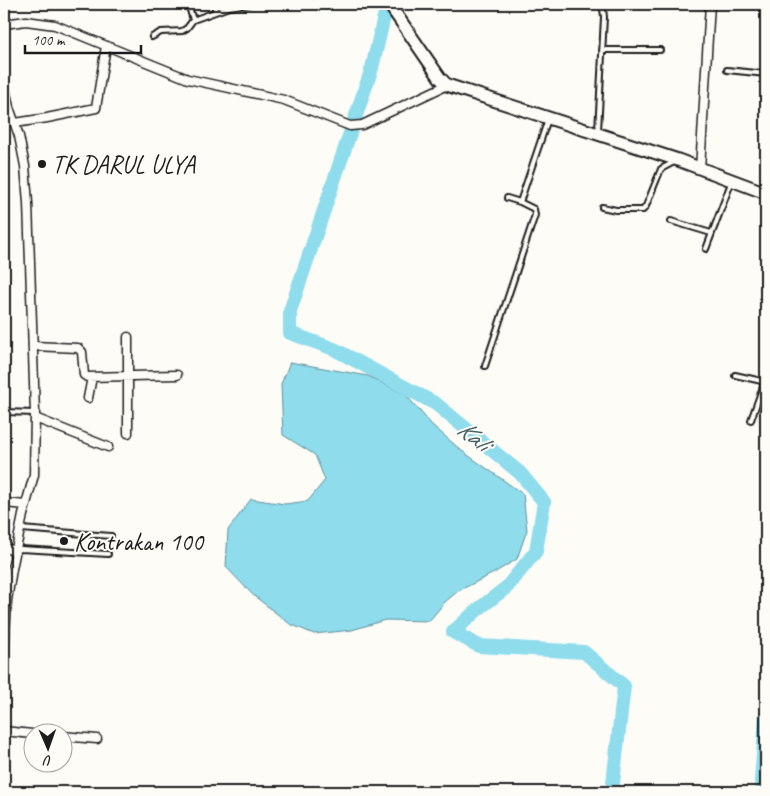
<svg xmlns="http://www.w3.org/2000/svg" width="770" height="796" font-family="Caveat,sans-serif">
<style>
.water{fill:#8edcec;stroke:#608f99}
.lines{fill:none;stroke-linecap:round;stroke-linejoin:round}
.river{stroke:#8edcec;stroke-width:14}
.lane-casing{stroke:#1c1c1c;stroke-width:8}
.street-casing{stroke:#1c1c1c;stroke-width:11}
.secondary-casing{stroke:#1c1c1c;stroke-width:15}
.lane{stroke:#fdfcf7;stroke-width:4}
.street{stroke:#fdfcf7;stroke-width:8}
.secondary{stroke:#fdfcf7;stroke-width:11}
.poi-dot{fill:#1c1c1c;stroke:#fdfcf7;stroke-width:2}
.labels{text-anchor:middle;stroke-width:4;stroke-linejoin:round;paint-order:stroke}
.poi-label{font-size:25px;fill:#1c1c1c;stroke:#fdfcf7;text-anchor:start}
.water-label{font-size:26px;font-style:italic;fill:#445f65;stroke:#fdfcf7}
</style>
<rect width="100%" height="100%" fill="#fdfcf7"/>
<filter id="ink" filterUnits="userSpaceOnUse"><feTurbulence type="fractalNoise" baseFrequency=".02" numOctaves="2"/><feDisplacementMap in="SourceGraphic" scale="10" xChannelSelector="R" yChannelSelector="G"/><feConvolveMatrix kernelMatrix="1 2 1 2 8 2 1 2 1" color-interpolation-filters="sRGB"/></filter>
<g filter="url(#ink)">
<path class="water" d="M290,362l78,14 38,19 26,30 30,26 61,43 4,36 -10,29 -23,14 -36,18 -13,11 -16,19 -44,-1 -33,10 -38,4 -24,-10 -37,-29 -27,-28 2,-37 23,-31 34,5 23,-3 17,-21 -10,-25 -32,-20 -2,-51z"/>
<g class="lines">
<path class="river" d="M387,4l-15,64 -82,243v22l44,16 102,55 84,69 24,29 -8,49 -29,36 -31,24 -23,21 26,14 105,6 40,34 -12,106
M764,792l-3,-11 5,-63"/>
<g class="lane-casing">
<path id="lane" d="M188,4l5,16
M215,4v8
M152,37l9,-5 21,-1 5,-3 6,-8 36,-13 20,-3
M602,50h58
M727,70l39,4
M598,131l6,-114 -1,-8 -3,-5
M520,202l28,-83
M602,207l14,3h27l3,-4 15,-37 13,-7
M671,221l40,12
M706,249l25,-66
M485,366l50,-151 -1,-6 -14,-7 -13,-4
M735,375l31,7
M4,412l31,1
M751,420l15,-42
M21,529l90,7
M16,551l5,-2 87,5"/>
</g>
<g class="street-casing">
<path id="street" d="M4,24l22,-3 29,4 133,54 96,21 66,26 12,-1 85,-40
M4,83l5,24 10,29 6,30 3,37 7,210 -1,62 -11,40 -11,54 -5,31 -3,55
M15,123l32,-5 49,-10 10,-62
M700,169l10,-165
M33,346l45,2 4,4 2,23 3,2 90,-2
M88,398l4,-21
M35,418l73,29
M128,433v-96
M4,503l22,2
M4,548l12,3
M4,731l28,3
M62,736l35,3"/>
</g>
<g class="secondary-casing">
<path id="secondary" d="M389,4l51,74 7,7 231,75 88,33"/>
</g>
<use href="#lane" class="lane"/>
<use href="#street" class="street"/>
<use href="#secondary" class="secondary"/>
</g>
</g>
<g class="poi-dot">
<circle cx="42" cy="164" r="5"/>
<circle cx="64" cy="541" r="5"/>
</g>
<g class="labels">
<g class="poi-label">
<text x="52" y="173">TK DARUL ULYA</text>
<text x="74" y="550">Kontrakan 100</text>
</g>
<g class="water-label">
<text transform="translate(474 435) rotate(39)" y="9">Kali</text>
</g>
</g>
<rect width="770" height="796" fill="none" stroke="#fdfcf7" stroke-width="20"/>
<rect x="10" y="10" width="750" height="776" fill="none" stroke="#1c1c1c" stroke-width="2" filter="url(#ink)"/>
<g transform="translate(48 748) rotate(178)"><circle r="24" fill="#fdfcf7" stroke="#a3a29f"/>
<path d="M0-4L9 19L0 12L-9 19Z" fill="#1c1c1c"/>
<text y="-8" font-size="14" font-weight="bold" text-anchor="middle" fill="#1c1c1c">U</text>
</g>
<path d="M25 45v8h116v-8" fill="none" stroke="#1c1c1c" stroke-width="2.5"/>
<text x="32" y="45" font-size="15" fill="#1c1c1c" stroke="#fdfcf7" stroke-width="4" paint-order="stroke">100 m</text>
</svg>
